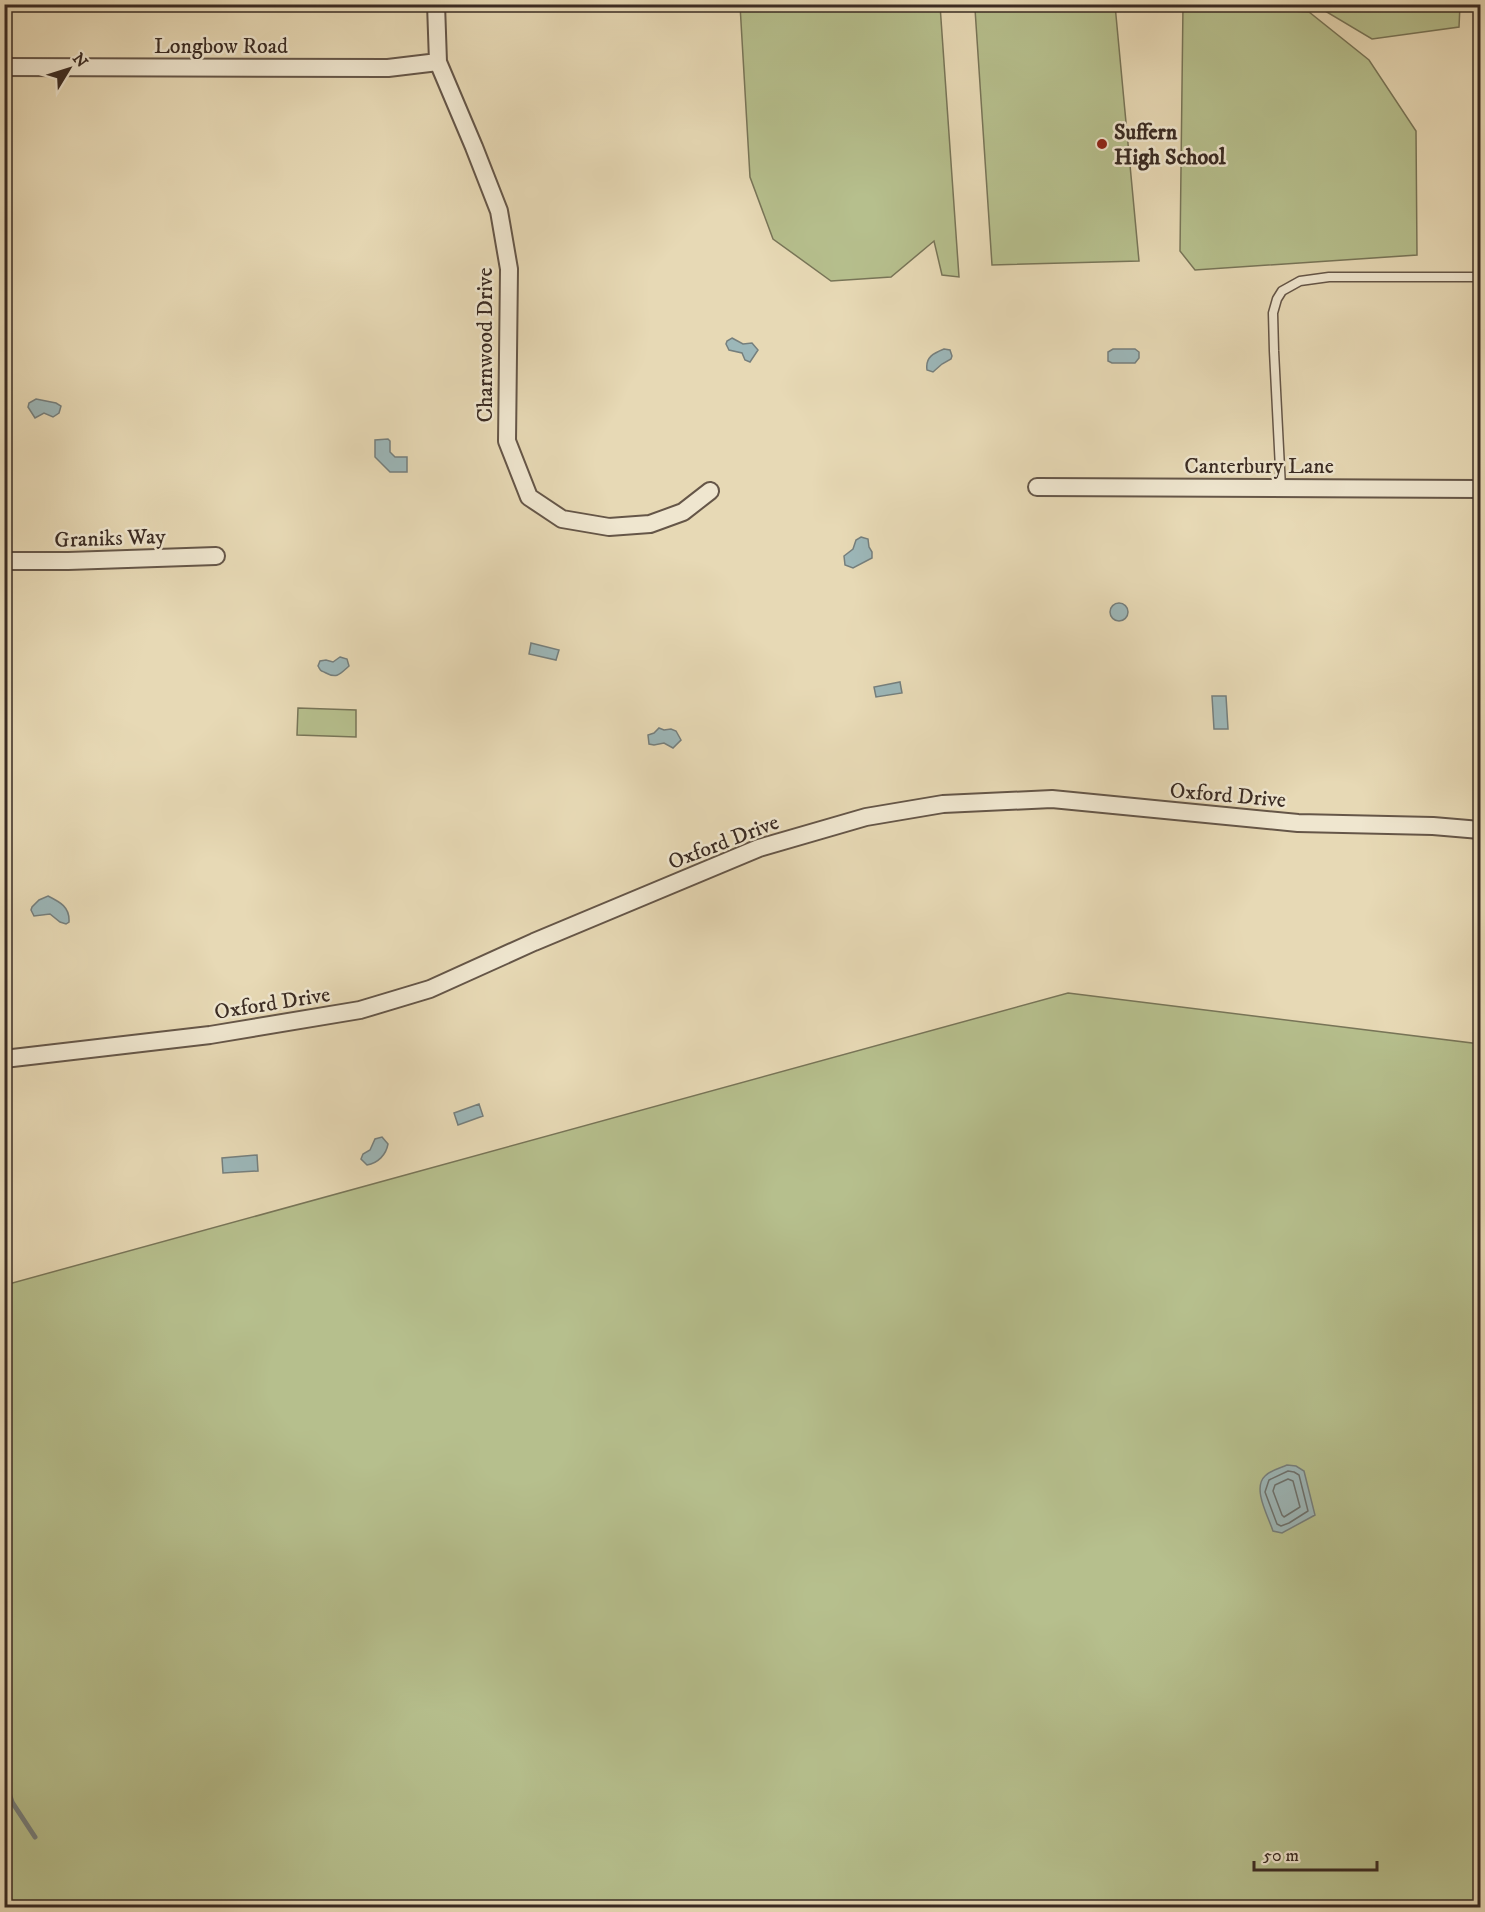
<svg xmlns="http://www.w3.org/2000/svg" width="1485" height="1912" font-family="'IM FELL DW Pica',serif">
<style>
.green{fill:#b6bf8d;stroke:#787558;stroke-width:1.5}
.water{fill:#9cb7b9;stroke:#757f7d;stroke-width:1.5}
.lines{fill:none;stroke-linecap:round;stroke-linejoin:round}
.shore{stroke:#6b716e;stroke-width:1.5}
.stream{stroke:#757f7d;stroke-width:5}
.lane-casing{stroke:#655648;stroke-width:11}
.street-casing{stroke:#655648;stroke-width:20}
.lane{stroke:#efe6cf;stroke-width:8}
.street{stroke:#efe6cf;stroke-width:16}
.poi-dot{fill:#8f2418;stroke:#efe6cf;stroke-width:2}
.labels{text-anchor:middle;stroke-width:5;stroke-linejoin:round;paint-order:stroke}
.street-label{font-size:22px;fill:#3a2b23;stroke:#efe6cf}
.poi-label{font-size:22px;font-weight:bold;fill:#3a2b23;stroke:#efe6cf;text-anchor:start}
</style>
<rect width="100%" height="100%" fill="#e7d9b5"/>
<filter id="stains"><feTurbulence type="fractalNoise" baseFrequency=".00333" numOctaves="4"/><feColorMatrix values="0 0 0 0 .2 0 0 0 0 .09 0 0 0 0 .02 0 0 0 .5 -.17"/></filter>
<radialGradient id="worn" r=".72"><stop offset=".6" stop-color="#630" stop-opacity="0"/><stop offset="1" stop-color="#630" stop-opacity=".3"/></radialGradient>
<path class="green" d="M1034,4l81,1 24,256 -147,4 -17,-256z
M740,5h200l19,272 -17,-2 -8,-34 -43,36 -60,4 -58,-42 -23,-62z
M1183,5l126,7 60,48 47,71 1,124 -222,15 -15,-19z
M1315,5h145l-1,22 -87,12z
M298,708l58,2v27l-59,-2z
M1068,993l412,51v863l-1464,1 -11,-23v-600z"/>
<path class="water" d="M732,338l11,6 9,-1 6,7 -8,12 -5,-2 -3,-7 -13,-3 -3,-6 1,-3z
M944,349l6,1 2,6 -1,3 -9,5 -9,8 -6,-2c-2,-13 7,-17 17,-21z
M1113,349h22l4,3v6l-4,5h-23l-4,-2v-9z
M36,399l20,4 5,3 -2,7 -6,4 -9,-4 -9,5 -7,-11 1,-4z
M388,439l2,2v11l5,5h12v15h-17l-15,-15v-17z
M861,537l7,2 1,8 3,5v6l-19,10 -8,-3 -1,-9 9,-7 3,-9z
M1110 612a9 9 0 1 1 18 0a9 9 0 1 1-18 0Z
M531,643l28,7 -3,10 -27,-6z
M340,657l7,2 2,7c-9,8 -12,13 -23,7 -7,-4 -4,0 -8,-7l2,-5 6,-1 7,2z
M900,682l2,11 -26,4 -2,-10z
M1212,696h14l2,33h-14z
M659,728l5,2 7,-1 5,2 5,9 -8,8 -9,-5 -10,2 -5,-1 -1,-9 6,-2z
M48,896c12,6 22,11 21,26l-3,2 -6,-2 -10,-8 -16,2 -3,-6 1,-3 7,-7z
M479,1104l4,12 -25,9 -4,-12z
M382,1137l6,7c-2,11 -10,19 -21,21l-6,-6 2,-5 7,-4 5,-11z
M257,1155l1,16 -35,2 -1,-15z
M1287,1465l9,1 8,5 11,44 -33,18 -9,-2c-5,-15 -21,-43 -8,-55 6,-6 15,-8 22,-11z"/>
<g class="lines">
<path class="shore" d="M1288,1471l6,1 5,3 9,36 -19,12 -8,3 -4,-2 -12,-32 4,-12z
M1288,1479l5,2 7,26 -16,10 -2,-2 -9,-24 2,-6z"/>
<path class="stream" d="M4,1778l8,24 23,35"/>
<g class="lane-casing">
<path id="lane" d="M1281,488l-7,-137 -1,-38 4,-14 5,-8 18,-10 29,-4h151"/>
</g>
<g class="street-casing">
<path id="street" d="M436,4l2,58 36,85 25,64 10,58 -2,172 22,56 33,22 47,8 41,-3 33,-12 27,-21
M4,67l384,1 50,-6
M1037,487l443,2
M4,561h64l148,-5
M4,1059l206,-24 150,-25 70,-21 104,-47 225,-94 107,-31 77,-13 109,-5 246,24 135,3 47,4"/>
</g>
<use href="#lane" class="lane"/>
<use href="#street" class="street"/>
</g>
<circle class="poi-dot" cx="1102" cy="144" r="6"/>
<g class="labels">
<g class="street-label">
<text x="221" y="53">Longbow Road</text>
<text transform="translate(484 345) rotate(-90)" y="8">Charnwood Drive</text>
<text x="1259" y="473">Canterbury Lane</text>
<text transform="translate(110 537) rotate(-2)" y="8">Graniks Way</text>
<text transform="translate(1228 794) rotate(5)" y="8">Oxford Drive</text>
<text transform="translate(723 841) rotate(-21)" y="8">Oxford Drive</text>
<text transform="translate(272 1002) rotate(-9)" y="8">Oxford Drive</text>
</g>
<g class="poi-label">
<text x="1114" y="139">Suffern<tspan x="1114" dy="25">High School</tspan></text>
</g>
</g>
<rect width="1485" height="1912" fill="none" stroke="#e7d9b5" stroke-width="24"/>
<rect x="6" y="6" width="1473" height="1900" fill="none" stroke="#3a2b23" stroke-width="3"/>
<rect x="12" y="12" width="1461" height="1888" fill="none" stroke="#3a2b23" stroke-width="1.5"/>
<g transform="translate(69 69) rotate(52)" stroke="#efe6cf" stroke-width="4.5" paint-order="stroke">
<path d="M0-4.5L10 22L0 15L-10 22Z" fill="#3a2b23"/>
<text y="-9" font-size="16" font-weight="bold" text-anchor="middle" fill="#3a2b23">N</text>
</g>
<path d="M1254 1861v9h123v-9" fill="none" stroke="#3a2b23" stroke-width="3"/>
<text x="1263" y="1861" font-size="18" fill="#3a2b23" stroke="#efe6cf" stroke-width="4.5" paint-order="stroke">50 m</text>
<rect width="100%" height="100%" filter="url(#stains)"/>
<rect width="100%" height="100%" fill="url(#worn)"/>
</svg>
